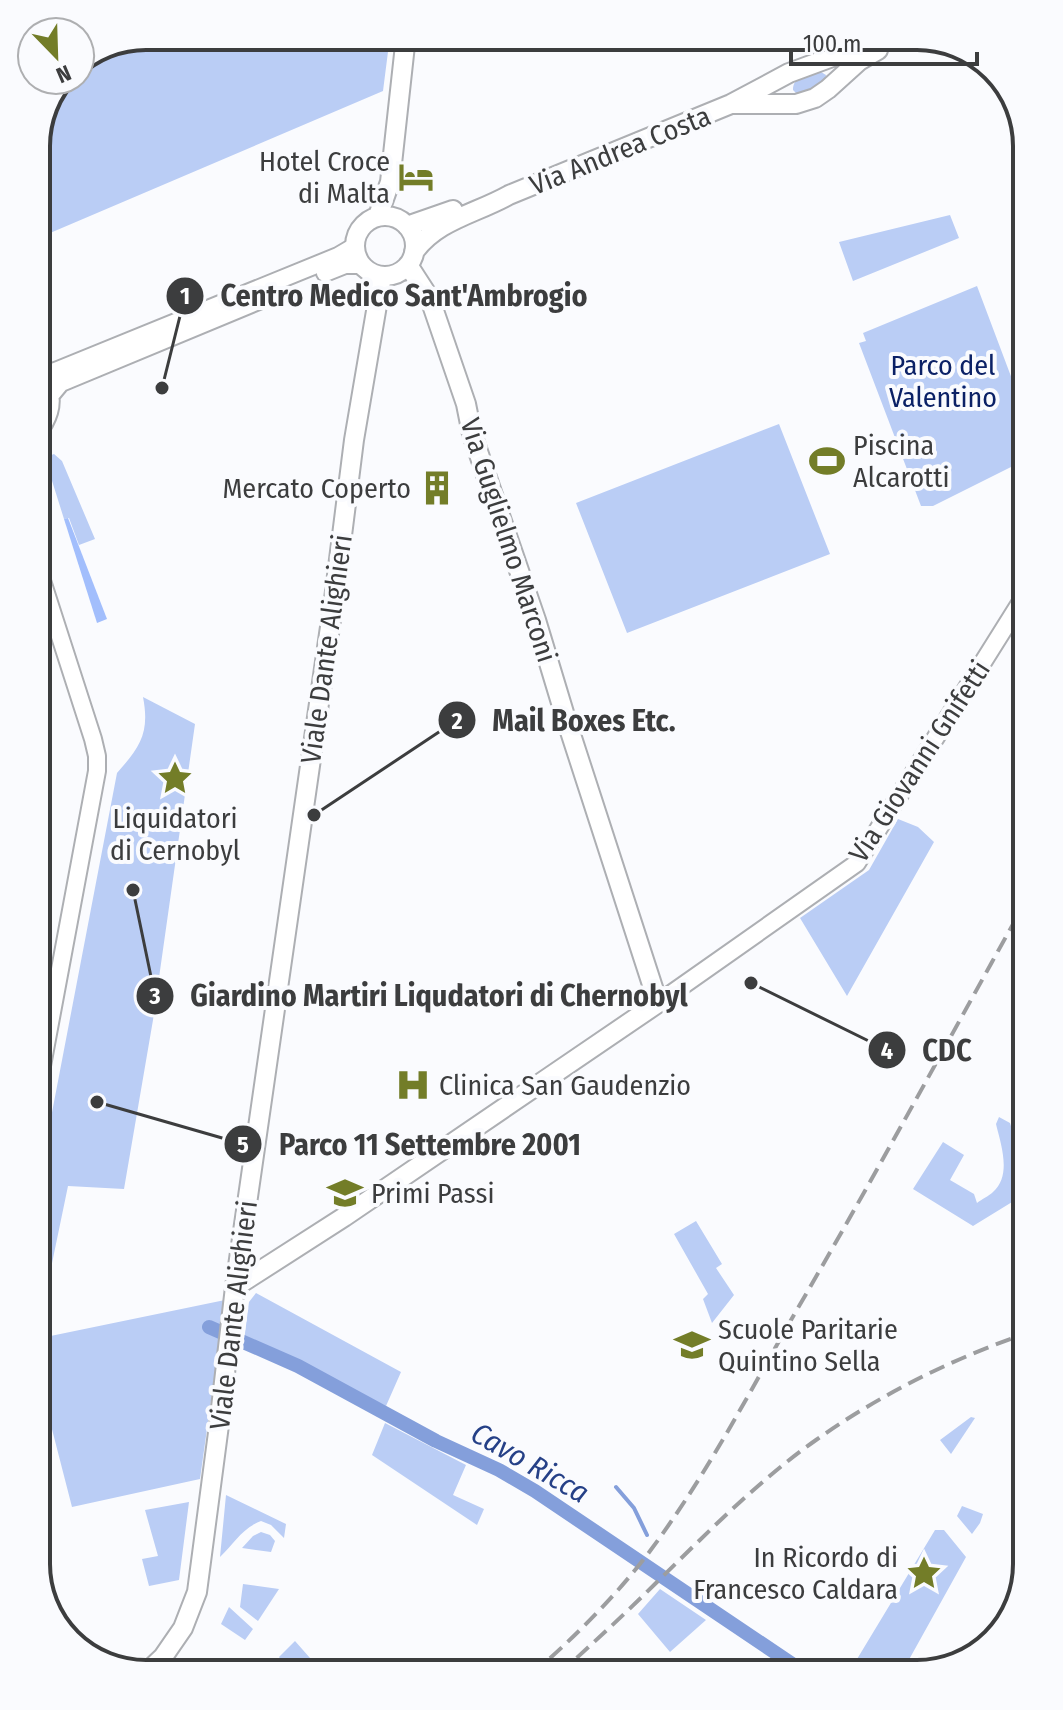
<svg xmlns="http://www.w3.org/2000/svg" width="1063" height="1710" font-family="'Fira Sans Condensed',sans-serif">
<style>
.green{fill:#bacdf5}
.forest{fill:#a2befc}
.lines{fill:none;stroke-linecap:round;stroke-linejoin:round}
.stream{stroke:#849fdb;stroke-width:4}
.canal{stroke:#849fdb;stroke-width:14}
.tertiary-casing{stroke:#adafb3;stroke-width:20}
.secondary-casing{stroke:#adafb3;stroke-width:22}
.tertiary{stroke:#fff;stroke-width:16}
.secondary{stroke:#fff;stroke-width:18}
.rail{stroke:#9c9d9f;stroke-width:4;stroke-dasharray:16 8;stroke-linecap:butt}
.labels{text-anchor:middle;stroke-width:8;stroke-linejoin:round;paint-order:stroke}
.street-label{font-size:28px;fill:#3c3d3e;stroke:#fafbfe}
.poi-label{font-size:28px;fill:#3c3d3e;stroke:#fafbfe;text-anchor:start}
.park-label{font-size:28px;fill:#0b2166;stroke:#fafbfe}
.water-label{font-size:30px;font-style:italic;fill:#254087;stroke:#fafbfe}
.rim{fill:none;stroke:#3c3d3e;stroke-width:4}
.leader{fill:none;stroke:#3c3d3e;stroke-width:3}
.callout-dot{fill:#3c3d3e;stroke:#fafbfe;stroke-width:3}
.mark-label{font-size:24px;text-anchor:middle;font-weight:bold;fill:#fff}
.callout-label{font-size:30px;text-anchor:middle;font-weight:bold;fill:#3c3d3e;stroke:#fafbfe;stroke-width:8;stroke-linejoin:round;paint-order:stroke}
</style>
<rect width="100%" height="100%" fill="#fafbfe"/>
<path class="green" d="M146,36h244l-7,55 -347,148v-99l27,-60h17v-17z
M815,72h6l5,3c-1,13 -16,16 -27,21l-6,-6c0,-13 12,-14 22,-18z
M950,215l9,23 -106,43 -14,-39z
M977,286l50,133v40l-94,47h-12l-62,-163 7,-2 -3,-8z
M779,424l51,130 -203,79 -51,-130z
M54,454l8,7 33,78 -16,6 -10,-27 -5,1 -16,-51 1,-12z
M143,697l52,27 -42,296 -29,169 -56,-3 -17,82 -15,27v-99l81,-423c23,-26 33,-40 26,-76z
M898,819l20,8 16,15 -87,154 -47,-78 69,-48z
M999,1117l11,6 4,13 13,7v57l-6,4 -4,-5 -44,27 -60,-37 30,-47 21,13 -14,25 24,14 3,9c5,-4 12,-7 16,-11 19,-17 8,-47 3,-68z
M696,1221l26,43 -6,4 18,27 -22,28 -9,-24 5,-5 -34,-60z
M256,1293l145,79 -15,34 -142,-65 5,-39z
M225,1300l-25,179 -128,28 -36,-140v-28z
M971,1417l4,1 -24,36 -11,-14z
M385,1423l81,42 -13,30 31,14 -7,16 -105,-70z
M226,1495l60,29 -2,14 -13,-13 -10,-4c-20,8 -26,22 -41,36z
M189,1502l-10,78 -30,6 -7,-27 16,-3 -13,-46z
M962,1506l21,8 -3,9 -8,11 -15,-18z
M935,1530h9l22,27 -65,117h-53z
M261,1532l9,3 5,6 -4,11 -29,-4 11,-12z
M243,1584l36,5 -21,32 -18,-14z
M660,1589l46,31 -36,32 -32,-38z
M229,1607l24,22 -8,11 -24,-16z
M295,1641l15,17 -11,12 -14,-5 -6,-8z"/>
<path class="forest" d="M68,518l39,101 -10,4 -33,-104z"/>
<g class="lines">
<path class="stream" d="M616,1487l18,21 13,27"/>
<path class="canal" d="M209,1327l89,39 138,75 63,29 36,21 272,183"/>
<g class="tertiary-casing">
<path id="tertiary" d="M325,273l20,-8h16
M41,371l12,1 285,-116 17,-10
M51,395l10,-12 217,-90
M36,436c12,-16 19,-31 12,-50
M658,1003l199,-140 170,-271
M36,1098l61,-327v-15l-4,-17 -57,-177"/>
</g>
<g class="secondary-casing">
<path id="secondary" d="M734,104h62l19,-6 13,-9 31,-28 19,-11
M378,216l12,-34 16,-146
M355 246a30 30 0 1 1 60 0a30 30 0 1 1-60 0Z
M407,226l46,-16
M414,252c23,-32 61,-38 95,-57l222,-91 58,-31 65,-24 47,-13
M235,1287l109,-70 314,-214 -93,-287 -29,-96 -64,-186 -6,-30 -36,-105 -22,-34
M145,1674l18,-17 20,-29 14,-36 22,-167 16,-138 99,-688 20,-159 28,-164"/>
</g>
<use href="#tertiary" class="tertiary"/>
<use href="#secondary" class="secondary"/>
<path class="rail" d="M532,1674c43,-37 84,-78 118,-123 56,-75 99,-158 145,-238 80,-137 155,-276 232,-414
M559,1674c33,-30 66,-60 98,-92 50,-49 101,-101 159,-142 65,-46 136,-81 211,-107"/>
</g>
<defs>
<g id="hotel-bare" transform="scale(2.76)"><path d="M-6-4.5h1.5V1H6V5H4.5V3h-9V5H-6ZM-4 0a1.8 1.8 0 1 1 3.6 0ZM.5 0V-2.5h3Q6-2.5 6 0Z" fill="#737d28" stroke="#fafbfe" stroke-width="2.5" paint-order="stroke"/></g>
<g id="stadium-bare" transform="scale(2.76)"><path d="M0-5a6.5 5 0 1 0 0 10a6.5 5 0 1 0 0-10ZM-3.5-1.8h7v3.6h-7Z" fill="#737d28" stroke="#fafbfe" stroke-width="2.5" paint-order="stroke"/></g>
<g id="building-bare" transform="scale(2.76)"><path d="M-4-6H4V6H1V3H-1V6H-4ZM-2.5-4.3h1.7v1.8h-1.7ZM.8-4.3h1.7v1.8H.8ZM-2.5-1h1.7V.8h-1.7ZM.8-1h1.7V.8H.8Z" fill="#737d28" stroke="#fafbfe" stroke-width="2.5" paint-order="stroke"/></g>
<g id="sight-bare" transform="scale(2.76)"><path d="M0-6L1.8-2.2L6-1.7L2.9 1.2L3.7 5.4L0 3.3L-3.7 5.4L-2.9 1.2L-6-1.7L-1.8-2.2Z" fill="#737d28" stroke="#fafbfe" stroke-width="2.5" paint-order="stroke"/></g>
<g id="hospital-bare" transform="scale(2.76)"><path d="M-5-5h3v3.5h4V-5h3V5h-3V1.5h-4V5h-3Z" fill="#737d28" stroke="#fafbfe" stroke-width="2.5" paint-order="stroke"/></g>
<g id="school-bare" transform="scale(2.76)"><path d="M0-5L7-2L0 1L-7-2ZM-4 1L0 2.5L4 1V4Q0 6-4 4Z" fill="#737d28" stroke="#fafbfe" stroke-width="2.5" paint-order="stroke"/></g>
</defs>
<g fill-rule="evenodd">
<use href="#hotel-bare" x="416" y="177"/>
<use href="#stadium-bare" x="827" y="461"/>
<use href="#building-bare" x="437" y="488"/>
<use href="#sight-bare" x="175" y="778"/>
<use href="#hospital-bare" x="413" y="1085"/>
<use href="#school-bare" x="345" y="1193"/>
<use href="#school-bare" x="692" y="1345"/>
<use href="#sight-bare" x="924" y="1573"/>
</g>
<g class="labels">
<g class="street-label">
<text transform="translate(620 150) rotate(-22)" y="10">Via Andrea Costa</text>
<text transform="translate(509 540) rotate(72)" y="10">Via Guglielmo Marconi</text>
<text transform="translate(326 649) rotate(-82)" y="10">Viale Dante Alighieri</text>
<text transform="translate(919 761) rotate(-57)" y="10">Via Giovanni Gnifetti</text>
<text transform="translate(233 1315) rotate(-83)" y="10">Viale Dante Alighieri</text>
</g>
<g class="poi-label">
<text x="390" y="171" text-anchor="end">Hotel Croce<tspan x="390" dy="32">di Malta</tspan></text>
<text x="853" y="455">Piscina<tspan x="853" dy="32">Alcarotti</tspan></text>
<text x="411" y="498" text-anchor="end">Mercato Coperto</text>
<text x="175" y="828" text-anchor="middle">Liquidatori<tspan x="175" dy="32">di Cernobyl</tspan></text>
<text x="439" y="1095">Clinica San Gaudenzio</text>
<text x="371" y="1203">Primi Passi</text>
<text x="718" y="1339">Scuole Paritarie<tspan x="718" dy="32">Quintino Sella</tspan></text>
<text x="898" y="1567" text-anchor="end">In Ricordo di<tspan x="898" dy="32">Francesco Caldara</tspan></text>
</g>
<g class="park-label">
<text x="943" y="375">Parco del<tspan x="943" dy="32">Valentino</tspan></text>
</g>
<g class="water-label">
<text transform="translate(530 1463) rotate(30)" y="10">Cavo Ricca</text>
</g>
</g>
<path d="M0 0H1063V1710H0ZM146 50H917A96 96 0 0 1 1013 146V1564A96 96 0 0 1 917 1660H146A96 96 0 0 1 50 1564V146A96 96 0 0 1 146 50Z" fill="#fafbfe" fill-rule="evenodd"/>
<path class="rim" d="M146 50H917A96 96 0 0 1 1013 146V1564A96 96 0 0 1 917 1660H146A96 96 0 0 1 50 1564V146A96 96 0 0 1 146 50Z"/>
<path class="leader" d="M162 388L185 296M314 815L457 720M133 890L155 996M751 983L887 1050M97 1102L243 1144"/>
<g class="callout-dot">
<circle cx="162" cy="388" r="8"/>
<circle cx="314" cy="815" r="8"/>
<circle cx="133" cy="890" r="8"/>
<circle cx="751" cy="983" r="8"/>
<circle cx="97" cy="1102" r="8"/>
<circle cx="185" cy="296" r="20"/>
<circle cx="457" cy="720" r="20"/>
<circle cx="155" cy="996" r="20"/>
<circle cx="887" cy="1050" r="20"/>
<circle cx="243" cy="1144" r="20"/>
</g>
<g class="mark-label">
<text x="185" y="304">1</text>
<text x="457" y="729">2</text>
<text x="155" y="1004">3</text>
<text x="887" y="1059">4</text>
<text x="243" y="1153">5</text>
</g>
<g class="callout-label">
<text x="404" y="306">Centro Medico Sant'Ambrogio</text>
<text x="584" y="731">Mail Boxes Etc.</text>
<text x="439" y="1006">Giardino Martiri Liqudatori di Chernobyl</text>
<text x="947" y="1061">CDC</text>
<text x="430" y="1155">Parco 11 Settembre 2001</text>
</g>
<g transform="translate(56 56) rotate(157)"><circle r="38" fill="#fafbfe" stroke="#aeafb1" stroke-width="2"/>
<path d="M0-6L14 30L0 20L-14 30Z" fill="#737d28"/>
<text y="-12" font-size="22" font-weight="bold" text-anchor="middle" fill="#3c3d3e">N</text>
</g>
<path d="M791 52v12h186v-12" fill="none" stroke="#3c3d3e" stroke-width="4"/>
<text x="803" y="52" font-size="24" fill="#3c3d3e" stroke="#fafbfe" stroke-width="6" paint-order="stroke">100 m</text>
</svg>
